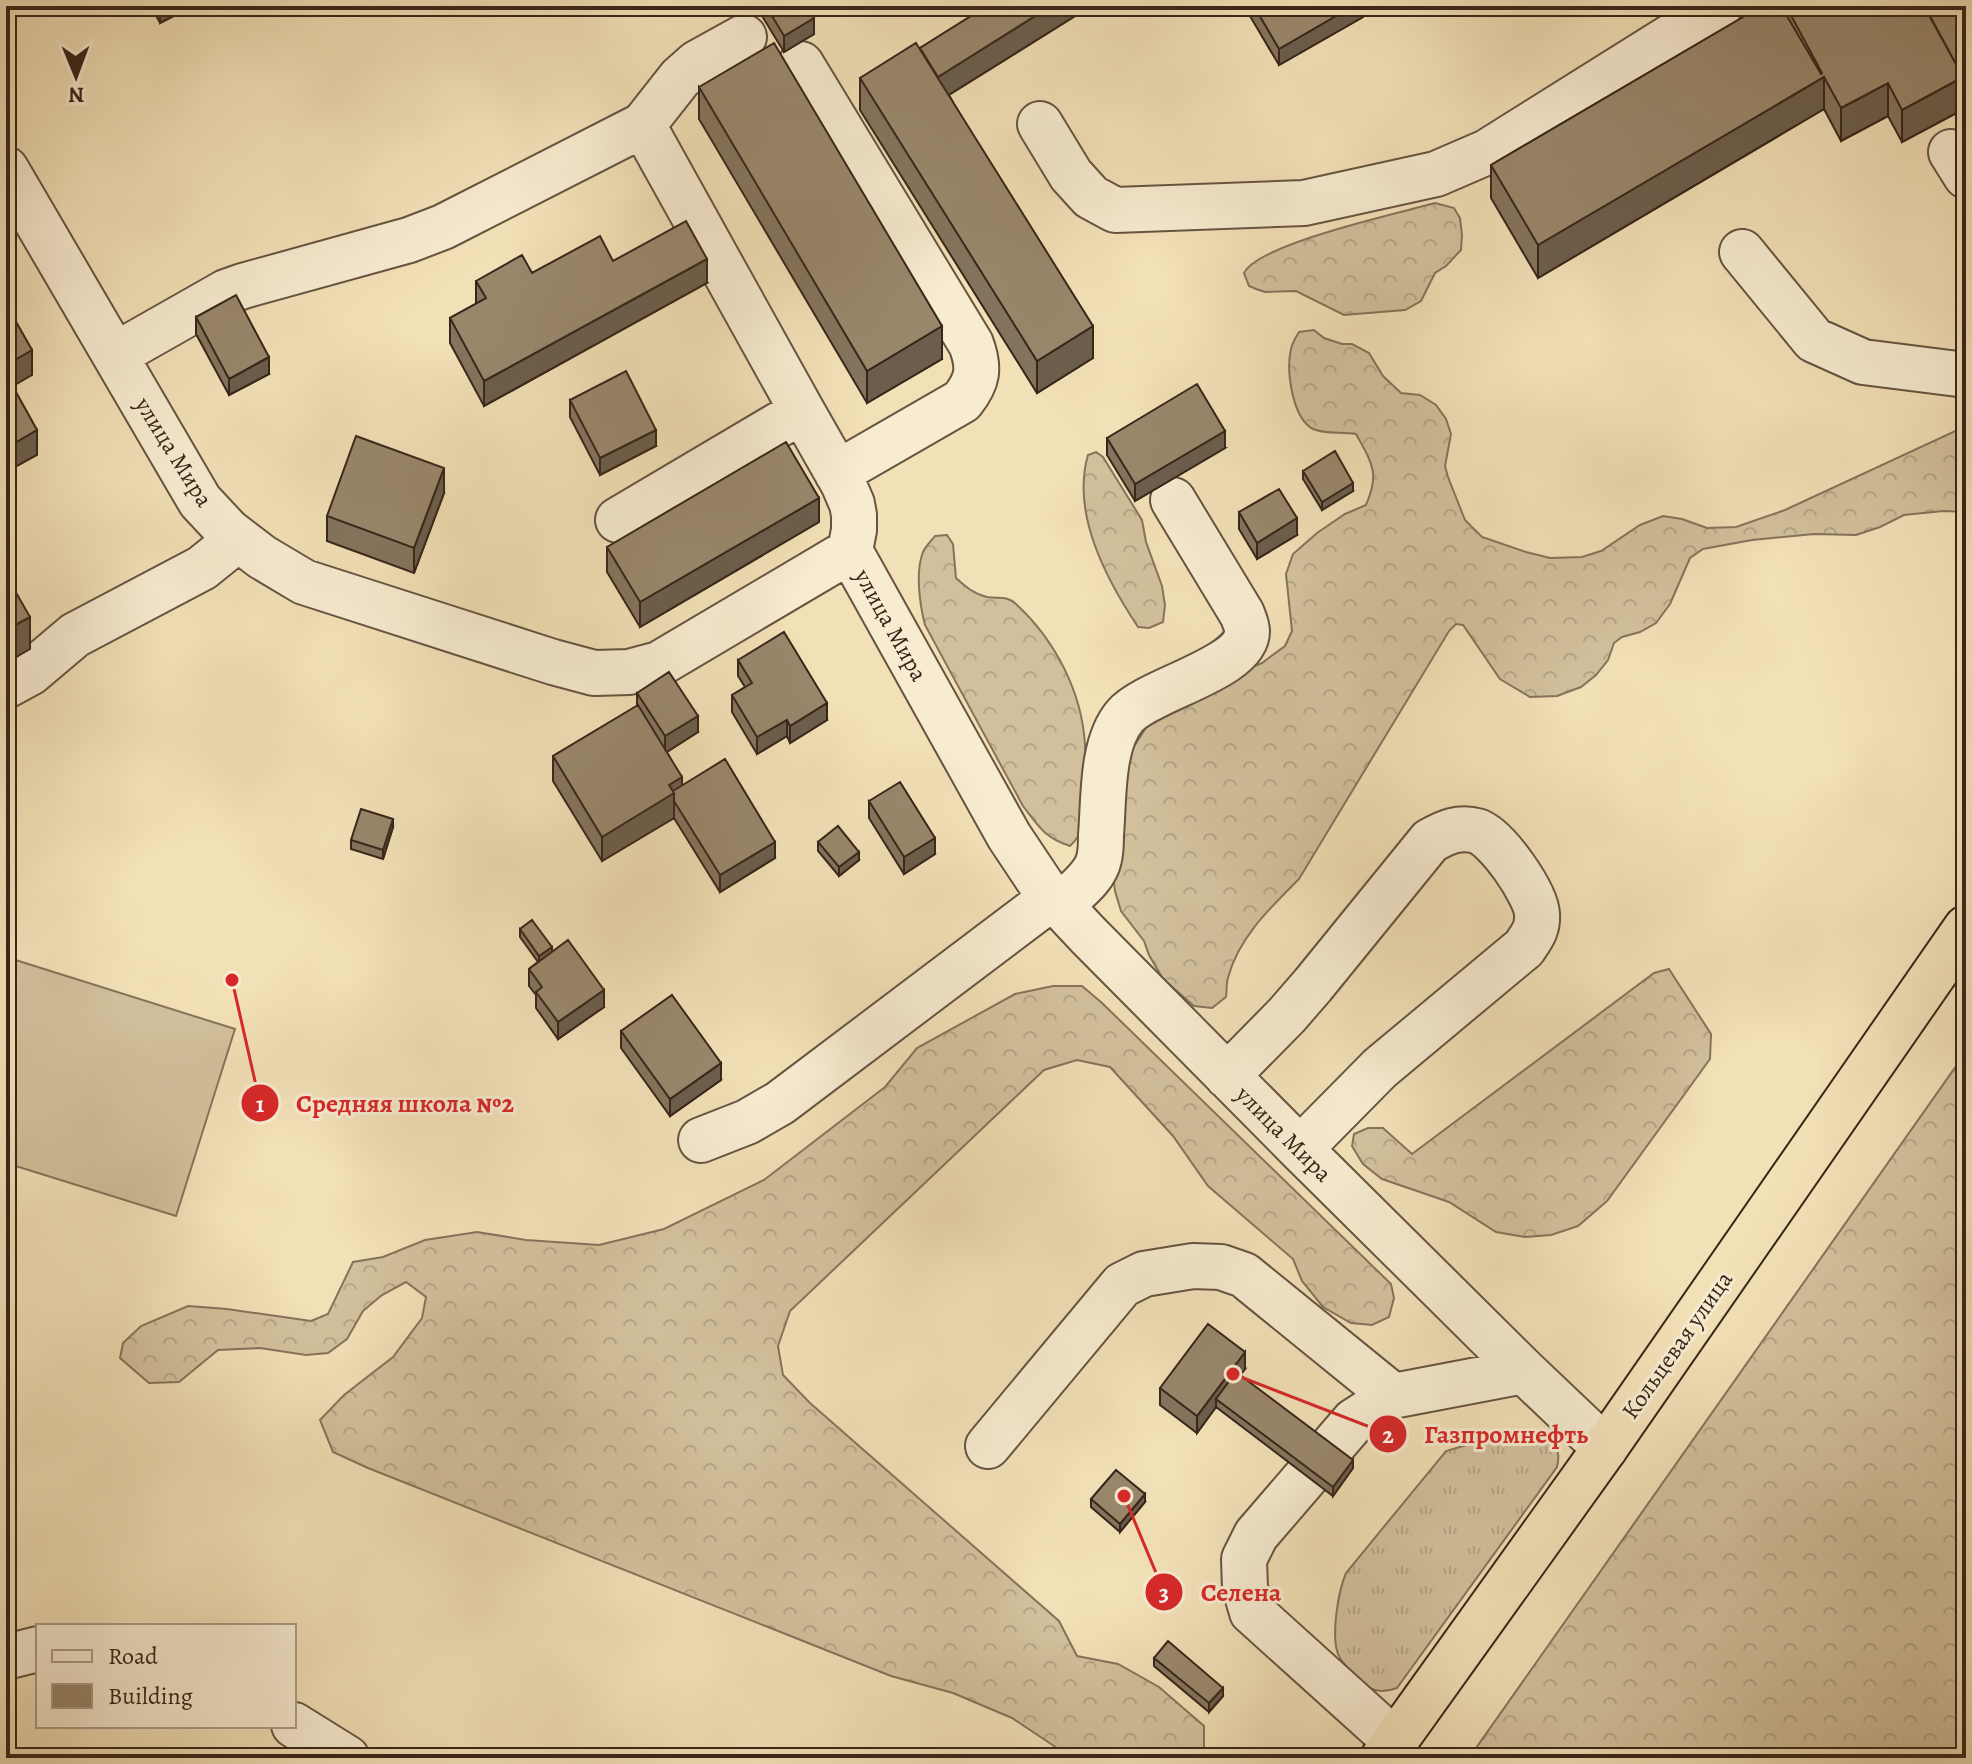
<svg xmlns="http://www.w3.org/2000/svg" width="1972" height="1764" font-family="Alegreya,serif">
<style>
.grass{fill:url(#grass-tufts);stroke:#85735b;stroke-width:2}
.forest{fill:url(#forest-crowns);stroke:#85735b;stroke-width:2}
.pitch{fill:#d2c09c;stroke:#85735b;stroke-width:2}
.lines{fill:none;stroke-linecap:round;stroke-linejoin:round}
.minor-casing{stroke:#665441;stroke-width:48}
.highway-casing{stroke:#38261a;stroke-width:48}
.minor{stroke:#f7ebd0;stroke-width:44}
.highway{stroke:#f2e0b7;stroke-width:44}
.wall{fill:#84745d;stroke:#38261a;stroke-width:2}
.shaded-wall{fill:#6b5e4c;stroke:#38261a;stroke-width:2}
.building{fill:#99876c;stroke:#38261a;stroke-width:2}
.labels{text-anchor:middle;stroke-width:6;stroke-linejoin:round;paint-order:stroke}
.street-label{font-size:24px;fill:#38261a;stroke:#f7ebd0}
.leader{fill:none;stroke:#d62828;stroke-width:3}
.callout-dot{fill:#d62828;stroke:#f7ebd0;stroke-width:3}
.mark-label{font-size:24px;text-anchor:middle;font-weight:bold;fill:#fff}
.callout-label{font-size:26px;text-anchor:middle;font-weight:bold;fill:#d62828;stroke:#f7ebd0;stroke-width:6;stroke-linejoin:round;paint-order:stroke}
</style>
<defs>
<pattern id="grass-tufts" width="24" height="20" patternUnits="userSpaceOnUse" patternTransform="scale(2)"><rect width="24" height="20" fill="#d2c09c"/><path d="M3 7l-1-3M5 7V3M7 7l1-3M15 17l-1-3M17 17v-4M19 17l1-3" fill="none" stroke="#b5a586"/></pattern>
<pattern id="forest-crowns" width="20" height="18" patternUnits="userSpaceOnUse" patternTransform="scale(2)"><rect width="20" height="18" fill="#d2c09c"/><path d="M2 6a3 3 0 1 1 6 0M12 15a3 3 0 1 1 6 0" fill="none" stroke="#b5a586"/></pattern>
</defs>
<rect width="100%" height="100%" fill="#f2e0b7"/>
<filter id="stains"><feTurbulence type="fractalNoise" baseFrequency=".0025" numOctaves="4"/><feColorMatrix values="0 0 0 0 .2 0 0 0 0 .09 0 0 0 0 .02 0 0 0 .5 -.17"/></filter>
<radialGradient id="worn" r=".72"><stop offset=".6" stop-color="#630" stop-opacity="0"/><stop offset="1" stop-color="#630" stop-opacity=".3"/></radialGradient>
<path class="grass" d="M1512,1436c25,2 53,-3 45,31l-160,221c-16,6 -27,3 -39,-9 -7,-8 -16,-15 -20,-25 -7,-19 0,-62 8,-81l100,-122 48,-14z"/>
<path class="forest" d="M1435,203l19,5 6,10 2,17 -1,15 -15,16 -11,7 -14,28 -16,9 -61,5 -48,-24 -31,1 -9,-3 -7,-3 -5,-13c14,-29 155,-60 191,-70z
M1314,330l10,8 18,6h10l17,9 14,23 18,17 19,2 16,10 10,14 5,15 -6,32 3,11 17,43 17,17 44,15 24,6 32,-1 19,-6 39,-26 23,-9 19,3 25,9 29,-1 49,-17 181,-84v86l-23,-1 -39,4 -24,12 -24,8 -42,-1 -62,6 -49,9 -13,9 -20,46 -14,19 -16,9 -18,5 -8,6 -6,17 -12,15 -15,12 -24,9 -27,1 -30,-18 -37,-54 -7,-1 -7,7 -150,248c-28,28 -61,59 -71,99 -2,6 -1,13 -2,19l-14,11 -18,-2 -31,-27 -14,-24 -5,-14 -23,-30 -6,-20 -3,-25 11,-88 10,-30 16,-25 56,-37 57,-23 23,-17 7,-15 -6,-57 7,-20 24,-21 28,-19 21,-9c14,-32 6,-42 -10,-71 -14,-3 -29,1 -43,-5 -21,-11 -27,-59 -22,-80 1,-6 5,-12 8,-17z
M1096,452l7,5 39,63 4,22 16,44 3,19 -2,17 -14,6 -11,-1c-32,-48 -67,-114 -50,-172z
M947,535l6,9 3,34c10,9 18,16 31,19 12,2 19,-2 29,7 39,36 66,88 69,141 1,17 -1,34 -1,50 -1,20 2,37 -14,51 -25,-8 -32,-20 -47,-40l-98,-181c-5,-19 -10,-53 -2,-73 2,-5 8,-11 12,-16z
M1669,969l42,65 -1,25 -103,142 -29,25 -27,9 -26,2 -29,-5 -47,-30 -67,-23 -19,-15 -11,-18 2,-12 14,-6h15l29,26 242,-181z
M1053,986h29l20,17 289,281 3,14 -5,19 -17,8 -21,-2 -28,-16 -21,-26 -9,-22 -85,-73 -35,-50 -63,-69 -33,-7 -33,10 -254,241 -12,35 5,29 27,28 249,218 18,35 41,8 41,23 45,39v30l2,2h-129l-17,-8 -48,-32 -59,-25 -62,-17 -523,-208 -35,-16 -13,-32 24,-25 49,-38 29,-39 4,-21 -20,-15 -24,13 -19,16 -16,28 -19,14 -22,2 -46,-7 -42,2 -39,32 -30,1 -29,-25 3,-15 18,-17 47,-20 39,3 84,12 17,-7 25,-52 30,-5 42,-17 52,-8 49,8 73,5 65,-16 100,-49 121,-93 32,-39 98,-54z
M1966,1052v706h-497z"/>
<path class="pitch" d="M6,957l229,72 -59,187 -170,-53z"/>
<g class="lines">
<g class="minor-casing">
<path id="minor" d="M801,64l170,280c9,24 7,37 -9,57l-125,72
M1040,124l31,51 20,22 24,13 189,-7 132,-29 51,-22 233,-146
M643,125l159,286 41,72 9,21 2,11v15l-4,21
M1951,152l15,24
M6,169l194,332 28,30 34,26 42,25 249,80 41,11 35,-1 30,-8 191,-113 159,285 34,51 45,48 212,214 224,222 81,77
M1742,252l72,88 49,22 103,13
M115,355l111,-63 17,-6 166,-46 34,-13 200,-102 37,-47 17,-15 47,-26
M618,520l184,-109
M6,686l24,-13 45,-38 127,-67 36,-29
M1061,905c13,-13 34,-27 38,-46 2,-8 2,-17 2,-24 3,-35 0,-91 24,-119 23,-27 122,-47 122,-85 0,-5 -3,-12 -5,-17l-69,-114
M1227,1076l60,-61 26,-30 117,-144c16,-9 29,-15 47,-10 20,6 59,63 60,83 1,15 -5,22 -13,34l-144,120 -80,81
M701,1140l46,-18 33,-19 273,-206
M988,1446l134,-161 22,-11 49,-8 28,1 23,8 149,121
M6,1657l32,-8
M294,1725l53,33
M1395,1741l-143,-129 -7,-24 -1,-29 12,-24 98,-114 39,-25 131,-25"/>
</g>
<g class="highway-casing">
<path id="highway" d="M1383,1758l222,-310 361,-520"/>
</g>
<use href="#minor" class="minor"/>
<use href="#highway" class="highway"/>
</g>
<path class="wall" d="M151,6h42l-33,17z
M756,6h51l7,28 -30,18z
M987,6h104l-142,89 144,263 -56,35 -177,-283v-32l60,-30z
M1218,6h22l-16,9z
M1247,6h116v11l-84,48 -32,-54z
M1762,6h204v102l-64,34 -14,-26 -47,25 -17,-32 -286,169 -47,-80v-33z
M699,87l243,272 -75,44 -168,-284z
M613,261l94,22 -223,123 -34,-63v-25l26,-14v-23z
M196,317l73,57 -40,21 -33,-61z
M570,400l86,46 -56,29 -30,-58z
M1107,438l118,10 -90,53 -28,-46z
M1303,471l50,20 -31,19 -19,-31z
M444,493l-30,80 -87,-32v-25z
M1239,512l58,23 -40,24 -18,-30z
M819,522l-179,105 -33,-55v-25z
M738,660l89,60 -37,23 -3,-7 -30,18 -25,-42v-17l13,-8 -7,-11z
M637,693l61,39 -31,20 15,33 93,73 -55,34 -46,-74 -72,43 -49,-80v-25l84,-50z
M869,801l66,53 -31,20 -35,-56z
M393,827l-10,32 -32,-10v-9z
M818,842l41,18 -20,16 -21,-25z
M520,929l32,23 52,55 -46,32 -22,-31v-13l-7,-9v-17l9,-7 -18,-25z
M621,1031l100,49 -51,36 -49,-68z
M1245,1369l-5,6 113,93 -20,28 -117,-89 -19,26 -37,-28v-17z
M1091,1499l54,3 -25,30 -29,-25z
M1154,1658l69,38 -14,16 -55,-46z"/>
<path class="shaded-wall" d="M160,6h33l-33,17z
M1051,6h40l-157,98v-25z
M1224,6h16l-16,9z
M1353,6h10v11l-84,48v-16z
M1934,6h32l-29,31 -11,-27z
M814,18v16l-30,18v-16z
M1824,77v32l-286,169v-33z
M1963,77l3,6v25l-64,34v-32z
M1888,83v33l-47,25v-33z
M707,259v24l-223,123v-25z
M942,326v33l-75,44v-32z
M1093,326v32l-56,35v-32z
M32,350v25l-26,15v-25z
M269,357v17l-40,21v-16z
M37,430v25l-31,17v-24z
M656,430v16l-56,29v-17z
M1225,431v17l-90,53v-17z
M444,468v25l-30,80v-25z
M1353,483v8l-31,19v-8z
M819,498v24l-179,105v-25z
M1297,518v17l-40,24v-16z
M30,617v32l-24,14v-33z
M827,703v17l-37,23v-17z
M698,716v16l-33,21v-17z
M787,720v16l-30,18v-17z
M682,777v25l-8,-1v17l-72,43v-24l67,-52z
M393,819v8l-10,32v-9z
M935,838v16l-31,20v-17z
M775,842v16l-55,34v-17z
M859,852v8l-20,16v-9z
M552,947v9l-13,9v-9z
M604,990v17l-46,32v-17z
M721,1063v17l-51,36v-17z
M1245,1352v17l-25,33 -4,-3v8l-19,26v-17z
M1353,1460v8l-20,28v-9z
M1145,1494v8l-25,30v-8z
M1223,1688v8l-14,16v-9z"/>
<path class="building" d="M766,6h41l7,12 -30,18z
M987,6h64l-113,71 -18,-29z
M1254,6h99l-74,43z
M1762,6h19l40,68 1,-1 -36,-67h148l-8,4 37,67 -61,33 -14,-27 -47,25 -17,-31 -286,168 -47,-80z
M1948,6h18v77l-3,2v-8l-33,-61z
M774,43l168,283 -75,45 -168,-284z
M916,43l177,283 -56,35 -177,-283z
M686,221l21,38 -223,122 -34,-63 36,-20 -10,-17 46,-26 10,18 68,-37 13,25z
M236,295l33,62 -40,22 -33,-62z
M6,304l26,46 -26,15z
M626,371l30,59 -56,28 -30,-58z
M6,374l31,56 -31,18z
M1197,384l28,47 -90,53 -28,-46z
M356,436l88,32 -30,80 -87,-32z
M786,442l33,56 -179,104 -33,-55z
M1335,451l18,32 -31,19 -19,-31z
M1279,489l18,29 -40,25 -18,-31z
M6,575l24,42 -24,13z
M784,632l43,71 -37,23 -3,-6 -30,17 -25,-42 20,-12 -14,-23z
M669,672l29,44 -33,20 -28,-43z
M638,705l44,72 -13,8 5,8 -72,44 -49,-81z
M725,759l50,83 -55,33 -46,-74v-8l-1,-2z
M900,782l35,56 -31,19 -35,-56z
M361,809l32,10 -10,31 -32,-10z
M838,826l21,26 -20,15 -21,-25z
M532,920l20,27 -13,9 -19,-27z
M568,940l36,50 -46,32 -22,-30 6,-5 -13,-18z
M672,995l49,68 -51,36 -49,-68z
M1208,1324l37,28 -48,64 -37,-28z
M1236,1372l117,88 -20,27 -117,-88z
M1116,1470l29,24 -25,30 -29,-25z
M1168,1641l55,47 -14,15 -55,-45z"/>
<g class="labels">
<g class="street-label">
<text transform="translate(174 452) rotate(58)" y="8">улица Мира</text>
<text transform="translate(891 625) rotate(61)" y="8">улица Мира</text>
<text transform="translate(1284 1134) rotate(45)" y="8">улица Мира</text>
<text transform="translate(1677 1345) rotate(-55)" y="8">Кольцевая улица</text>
</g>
</g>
<path class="leader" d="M232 980L260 1103M1233 1374L1388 1434M1124 1496L1164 1592"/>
<g class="callout-dot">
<circle cx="232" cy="980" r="8"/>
<circle cx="1233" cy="1374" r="8"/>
<circle cx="1124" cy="1496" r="8"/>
<circle cx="260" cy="1103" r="20"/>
<circle cx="1388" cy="1434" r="20"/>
<circle cx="1164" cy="1592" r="20"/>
</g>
<g class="mark-label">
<text x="260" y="1112">1</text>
<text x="1388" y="1443">2</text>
<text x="1164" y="1601">3</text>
</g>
<g class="callout-label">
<text x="405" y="1112">Средняя школа №2</text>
<text x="1506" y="1443">Газпромнефть</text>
<text x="1241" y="1601">Селена</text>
</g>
<rect width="1972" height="1764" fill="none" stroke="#f2e0b7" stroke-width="32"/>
<rect x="8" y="8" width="1956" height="1748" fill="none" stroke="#38261a" stroke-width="4"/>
<rect x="16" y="16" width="1940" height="1732" fill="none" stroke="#38261a" stroke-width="2"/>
<rect x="36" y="1624" width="260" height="104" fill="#f7ebd0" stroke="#ab9c87" stroke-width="2"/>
<rect x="52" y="1650" width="40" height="12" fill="#f7ebd0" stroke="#ab9c87" stroke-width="2"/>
<text x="108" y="1664" font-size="24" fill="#38261a">Road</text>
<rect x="52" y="1684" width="40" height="24" fill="#99876c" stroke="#ab9c87" stroke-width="2"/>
<text x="108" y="1704" font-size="24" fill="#38261a">Building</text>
<g transform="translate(76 76) rotate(179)" stroke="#f7ebd0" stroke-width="6" paint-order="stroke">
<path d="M0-6L14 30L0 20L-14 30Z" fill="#38261a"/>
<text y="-12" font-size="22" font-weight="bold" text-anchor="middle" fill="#38261a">N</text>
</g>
<rect width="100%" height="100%" filter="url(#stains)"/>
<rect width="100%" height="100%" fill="url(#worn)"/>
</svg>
